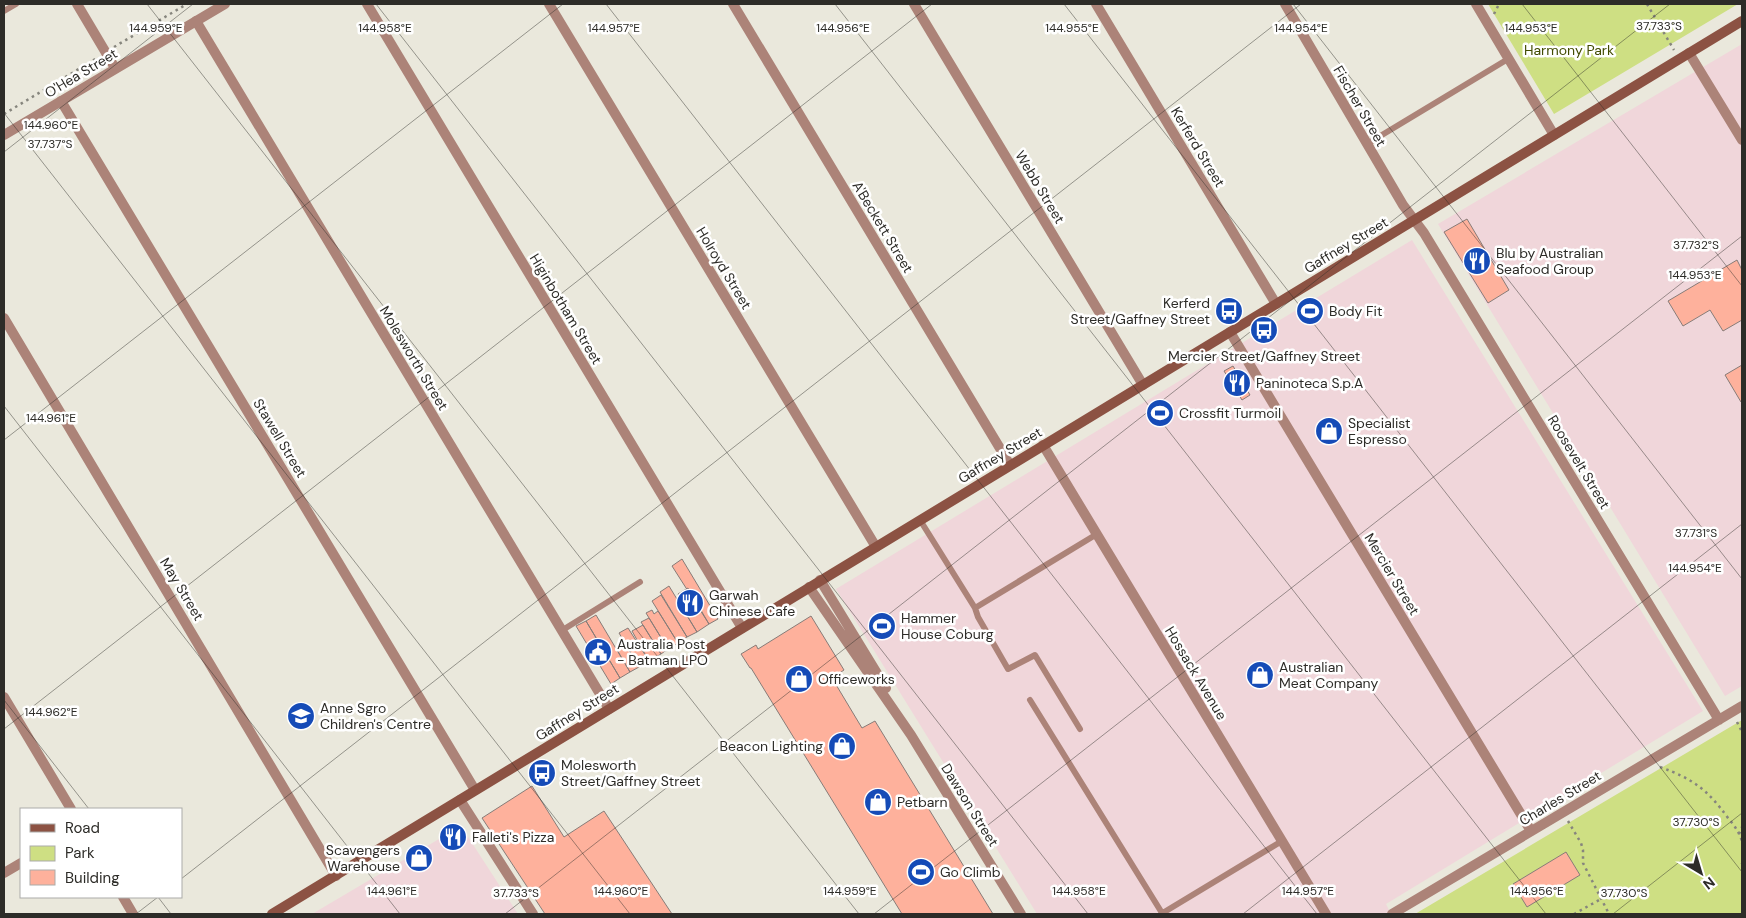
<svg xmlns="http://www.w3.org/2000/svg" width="1746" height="918" font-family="'DM Sans',sans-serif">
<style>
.industrial{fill:#f0d6da}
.green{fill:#cedf83}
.building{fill:#feb19c;stroke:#877c78}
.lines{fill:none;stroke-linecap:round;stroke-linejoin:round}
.path{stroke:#86857d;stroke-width:2.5;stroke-dasharray:2.5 4;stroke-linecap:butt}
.service{stroke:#ac8378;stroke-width:6}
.minor{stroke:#ac8378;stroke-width:10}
.tertiary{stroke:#ac8378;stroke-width:10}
.secondary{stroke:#8c5243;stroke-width:10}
.ticks{fill:none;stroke:#2d2c28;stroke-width:1;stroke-opacity:0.45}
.labels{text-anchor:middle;stroke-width:5;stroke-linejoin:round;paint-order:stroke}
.park-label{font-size:14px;fill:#424b02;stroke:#fff}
.street-label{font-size:14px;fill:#2d2c28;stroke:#fff}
.poi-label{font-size:14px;fill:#2d2c28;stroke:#fff;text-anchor:start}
.ticks-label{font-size:12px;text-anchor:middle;fill:#2d2c28;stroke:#fff;stroke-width:5;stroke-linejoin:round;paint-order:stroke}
</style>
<rect width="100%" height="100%" fill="#eae8dc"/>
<path class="industrial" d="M1742,44v642l-17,10 -287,-472z
M1412,240l291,471 -317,193 5,10h-354l-201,-325z
M461,826l57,88h-206z"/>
<path class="green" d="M1488,4h250l-184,110z
M1742,720v194h-327z"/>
<path class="building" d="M1467,219l42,71 -21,13 -44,-71z
M1737,260l5,10v50l-19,11 -13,-21 -27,16 -15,-25z
M1742,365v37h-1l-16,-27z
M1233,366l17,29 -8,5 -18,-29z
M682,559l36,60 -9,5 -37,-58z
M669,586l28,46 -10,5 -27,-45z
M688,588l21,36 -12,8 -11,-18 3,-2 -11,-18z
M661,595l26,42 -9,6 -26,-42z
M652,610l2,4 4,-3 20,32 -10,6 -22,-36z
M596,615l34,57 -10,6 -34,-57z
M811,616l33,54 -12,8 30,50 13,-7 118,193h-91l-151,-246h-1l-9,-14 15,-9 2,4z
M649,618l19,31 -7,5 -20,-32z
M586,621l34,57 -9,6 -35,-58z
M643,625l18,29 -12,7 -17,-30z
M628,628l21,33 -10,6 -20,-34z
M625,643l14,24 -9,5 -14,-24z
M532,786l32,51 40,-26 68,103h-127l-63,-96z
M1566,852l14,23 -53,32 -14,-23z"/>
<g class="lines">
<path class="path" d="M1647,4l27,46
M1494,14l5,-10
M114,47l73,-43
M4,114l93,-56
M1737,722l5,10
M1660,767c33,12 47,22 68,51 6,7 11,14 14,23
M1568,821l13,22 2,7v13l26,51
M1739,834l3,-7
M1742,863v1
M1574,914l27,-15"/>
<path class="service" d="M4,11l12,-7
M1367,144l141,-85
M920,520l55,88 122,-74
M975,608l3,9 30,52 27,-14 45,74
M561,631l79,-49
M1030,700l132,213
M1161,914l121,-73"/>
<path class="minor" d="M77,4l38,64
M367,4l375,624
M549,4l327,543
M733,4l277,461
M914,4l229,381
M1096,4l180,300
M1285,4l118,201 21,28 295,487
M1476,4l78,131
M196,21l413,688
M1689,53l53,87
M61,101l414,689
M4,318l332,558
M1230,332l301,499
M1043,445l283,469
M820,580l66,108
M809,587l102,148 110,179
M4,697l67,112
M460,800l73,114
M4,873l17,-10
M123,897l10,17
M1392,914l350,-208"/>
<path class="tertiary" d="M4,135l221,-131"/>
<path class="secondary" d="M272,914l1470,-893"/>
</g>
<path class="ticks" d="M147,4l712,910M376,4l712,910M606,4l711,910M835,4l711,910M1064,4l678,868M1293,4l449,575M1522,4l220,282M4,113l626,801M4,152l189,-148M4,406l396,508M4,440l559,-436M4,700l85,109M4,729l928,-725M181,879l1120,-875M158,897l13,17M136,914l22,-17M505,914l1165,-910M874,914l868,-678M1243,914l499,-390M1613,914l129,-101"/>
<defs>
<g id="restaurant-disc" transform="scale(1.4375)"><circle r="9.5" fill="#154bb7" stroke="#fff"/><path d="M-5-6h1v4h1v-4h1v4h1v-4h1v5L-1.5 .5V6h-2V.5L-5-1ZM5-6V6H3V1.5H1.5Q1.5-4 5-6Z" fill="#fff"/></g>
<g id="bus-disc" transform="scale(1.4375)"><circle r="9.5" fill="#154bb7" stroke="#fff"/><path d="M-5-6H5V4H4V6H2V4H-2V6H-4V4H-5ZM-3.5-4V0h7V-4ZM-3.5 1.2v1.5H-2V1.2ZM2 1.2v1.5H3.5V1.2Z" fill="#fff"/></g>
<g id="stadium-disc" transform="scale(1.4375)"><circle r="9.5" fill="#154bb7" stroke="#fff"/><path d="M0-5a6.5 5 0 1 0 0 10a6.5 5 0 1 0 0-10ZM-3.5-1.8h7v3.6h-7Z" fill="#fff"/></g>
<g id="shop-disc" transform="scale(1.4375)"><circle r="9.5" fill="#154bb7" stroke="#fff"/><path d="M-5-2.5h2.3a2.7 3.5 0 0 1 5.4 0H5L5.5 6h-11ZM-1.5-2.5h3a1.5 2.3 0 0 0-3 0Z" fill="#fff"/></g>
<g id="civic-disc" transform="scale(1.4375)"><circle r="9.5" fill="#154bb7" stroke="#fff"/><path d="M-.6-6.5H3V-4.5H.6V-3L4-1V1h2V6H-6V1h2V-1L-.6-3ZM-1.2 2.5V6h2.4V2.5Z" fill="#fff"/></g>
<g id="school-disc" transform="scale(1.4375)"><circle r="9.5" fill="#154bb7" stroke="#fff"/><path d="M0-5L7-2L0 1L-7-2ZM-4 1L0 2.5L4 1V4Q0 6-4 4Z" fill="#fff"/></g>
</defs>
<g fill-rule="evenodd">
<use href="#restaurant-disc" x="1477" y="261"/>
<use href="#bus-disc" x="1229" y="311"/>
<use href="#stadium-disc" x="1310" y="311"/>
<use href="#bus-disc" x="1264" y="330"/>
<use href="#restaurant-disc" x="1237" y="383"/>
<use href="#stadium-disc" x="1160" y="413"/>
<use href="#shop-disc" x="1329" y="431"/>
<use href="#restaurant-disc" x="690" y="603"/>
<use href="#stadium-disc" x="882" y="626"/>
<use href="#civic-disc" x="598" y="652"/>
<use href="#shop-disc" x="1260" y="675"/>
<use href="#shop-disc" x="799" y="679"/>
<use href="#school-disc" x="301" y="716"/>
<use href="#shop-disc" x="842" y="746"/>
<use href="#bus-disc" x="542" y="773"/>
<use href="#shop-disc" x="878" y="802"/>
<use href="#restaurant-disc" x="453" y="837"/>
<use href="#shop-disc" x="419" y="858"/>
<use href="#stadium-disc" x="921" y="872"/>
</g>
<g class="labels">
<g class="park-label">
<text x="1569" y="55">Harmony Park</text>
</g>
<g class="street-label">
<text transform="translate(81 73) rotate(-31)" y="5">O'Hea Street</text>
<text transform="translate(1360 106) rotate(60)" y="5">Fischer Street</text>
<text transform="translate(1198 147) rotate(59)" y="5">Kerferd Street</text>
<text transform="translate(1040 187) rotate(59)" y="5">Webb Street</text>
<text transform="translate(883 227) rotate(59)" y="5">A'Beckett Street</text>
<text transform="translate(1346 245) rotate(-31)" y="5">Gaffney Street</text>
<text transform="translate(724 268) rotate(59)" y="5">Holroyd Street</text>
<text transform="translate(566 309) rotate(59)" y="5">Higinbotham Street</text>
<text transform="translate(414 358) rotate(59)" y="5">Molesworth Street</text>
<text transform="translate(280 438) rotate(59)" y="5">Stawell Street</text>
<text transform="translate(1000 455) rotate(-31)" y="5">Gaffney Street</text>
<text transform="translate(1579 462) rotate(59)" y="5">Roosevelt Street</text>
<text transform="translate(1392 574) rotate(59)" y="5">Mercier Street</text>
<text transform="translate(182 589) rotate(59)" y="5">May Street</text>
<text transform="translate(1196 673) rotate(59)" y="5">Hossack Avenue</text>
<text transform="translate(577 712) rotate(-32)" y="5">Gaffney Street</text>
<text transform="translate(1560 798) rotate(-31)" y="5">Charles Street</text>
<text transform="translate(970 805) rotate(58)" y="5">Dawson Street</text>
</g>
<g class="poi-label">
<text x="1496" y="258">Blu by Australian<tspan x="1496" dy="16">Seafood Group</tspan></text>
<text x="1210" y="308" text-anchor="end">Kerferd<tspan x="1210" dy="16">Street/Gaffney Street</tspan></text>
<text x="1329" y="316">Body Fit</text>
<text x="1264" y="361" text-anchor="middle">Mercier Street/Gaffney Street</text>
<text x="1256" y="388">Paninoteca S.p.A</text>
<text x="1179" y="418">Crossfit Turmoil</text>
<text x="1348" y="428">Specialist<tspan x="1348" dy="16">Espresso</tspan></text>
<text x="709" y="600">Garwah<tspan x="709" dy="16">Chinese Cafe</tspan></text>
<text x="901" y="623">Hammer<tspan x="901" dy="16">House Coburg</tspan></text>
<text x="617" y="649">Australia Post<tspan x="617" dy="16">- Batman LPO</tspan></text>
<text x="1279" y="672">Australian<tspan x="1279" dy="16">Meat Company</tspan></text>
<text x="818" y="684">Officeworks</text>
<text x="320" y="713">Anne Sgro<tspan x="320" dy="16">Children's Centre</tspan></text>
<text x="823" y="751" text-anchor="end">Beacon Lighting</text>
<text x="561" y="770">Molesworth<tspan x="561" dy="16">Street/Gaffney Street</tspan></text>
<text x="897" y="807">Petbarn</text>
<text x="472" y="842">Falleti's Pizza</text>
<text x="400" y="855" text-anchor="end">Scavengers<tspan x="400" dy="16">Warehouse</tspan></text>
<text x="940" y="877">Go Climb</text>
</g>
</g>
<g class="ticks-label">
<text x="1659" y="30">37.733°S</text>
<text x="156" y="32">144.959°E</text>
<text x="385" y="32">144.958°E</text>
<text x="614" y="32">144.957°E</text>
<text x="843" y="32">144.956°E</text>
<text x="1072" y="32">144.955°E</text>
<text x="1301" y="32">144.954°E</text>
<text x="1531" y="32">144.953°E</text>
<text x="51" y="129">144.960°E</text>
<text x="50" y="148">37.737°S</text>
<text x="1696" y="249">37.732°S</text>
<text x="1695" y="279">144.953°E</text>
<text x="51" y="422">144.961°E</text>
<text x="1696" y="537">37.731°S</text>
<text x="1695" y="572">144.954°E</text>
<text x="51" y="716">144.962°E</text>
<text x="1696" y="826">37.730°S</text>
<text x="392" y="895">144.961°E</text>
<text x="621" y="895">144.960°E</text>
<text x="850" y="895">144.959°E</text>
<text x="1079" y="895">144.958°E</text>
<text x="1308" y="895">144.957°E</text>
<text x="1537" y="895">144.956°E</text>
<text x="516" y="897">37.733°S</text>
<text x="1624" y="897">37.730°S</text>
</g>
<rect width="1746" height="918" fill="none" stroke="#2d2c28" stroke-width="10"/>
<rect x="20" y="808" width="162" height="90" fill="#ffffff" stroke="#ababa9"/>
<rect x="30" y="824" width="25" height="8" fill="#8c5243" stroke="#ababa9"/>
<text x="65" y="833" font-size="15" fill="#2d2c28">Road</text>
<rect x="30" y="846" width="25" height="15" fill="#cedf83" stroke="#ababa9"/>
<text x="65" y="858" font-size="15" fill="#2d2c28">Park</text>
<rect x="30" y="870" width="25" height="15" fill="#feb19c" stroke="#ababa9"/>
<text x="65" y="883" font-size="15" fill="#2d2c28">Building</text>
<g transform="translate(1701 873) rotate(142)" stroke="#ffffff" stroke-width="4" paint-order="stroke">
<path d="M0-4L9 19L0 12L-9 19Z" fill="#2d2c28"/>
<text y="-8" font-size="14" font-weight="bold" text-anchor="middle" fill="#2d2c28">N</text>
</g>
</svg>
